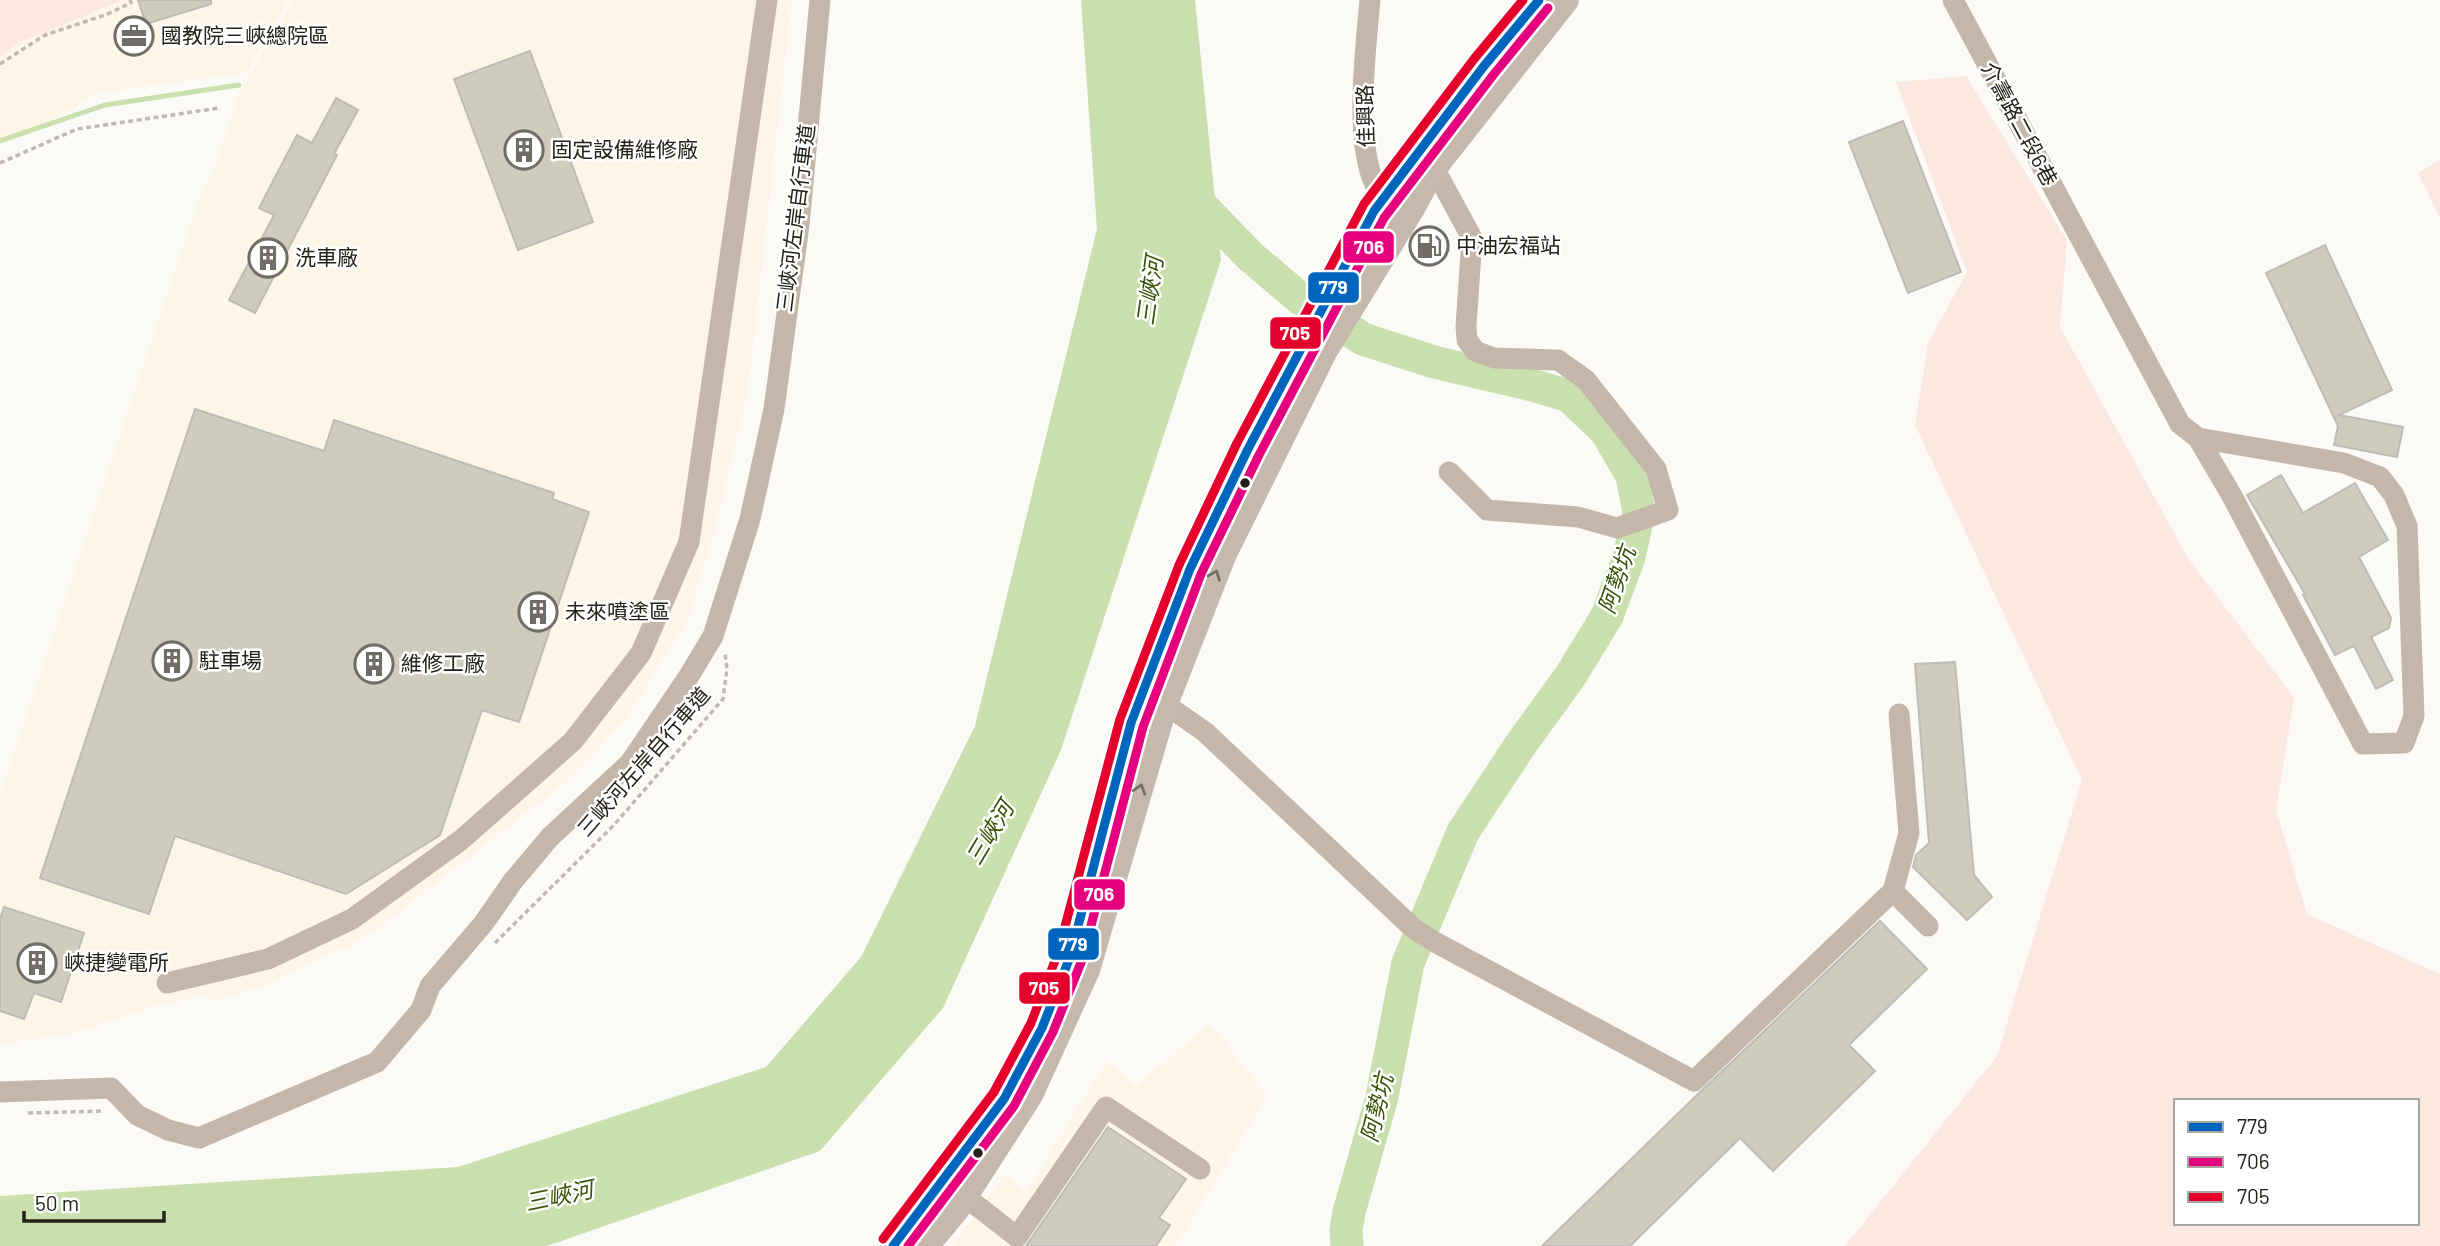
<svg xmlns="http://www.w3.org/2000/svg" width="2440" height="1246" font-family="Barlow,'Noto Sans TC',sans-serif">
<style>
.built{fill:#fdf6e6}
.green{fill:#fbe8e0;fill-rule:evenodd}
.water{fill:#c9e0ae}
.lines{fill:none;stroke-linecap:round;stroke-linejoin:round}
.stream{stroke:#c9e0ae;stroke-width:5}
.river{stroke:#c9e0ae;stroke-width:33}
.building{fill:#cecdbd;stroke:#bdbcb7;stroke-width:2}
.path{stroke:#c0b9b1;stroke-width:3.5;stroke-dasharray:5 3.5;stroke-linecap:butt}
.minor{stroke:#c4b7aa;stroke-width:21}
.major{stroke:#c4b9ac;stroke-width:26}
.bus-1-casing{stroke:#fff;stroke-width:14}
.bus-2-casing{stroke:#fff;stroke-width:14}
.bus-3-casing{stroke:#fff;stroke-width:14}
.bus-1{stroke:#0065bd;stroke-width:9}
.bus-2{stroke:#e5007d;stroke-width:9}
.bus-3{stroke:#e4002b;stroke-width:9}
.oneway{stroke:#746d63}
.bus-dot{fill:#24211a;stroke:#fff;stroke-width:2.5}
.labels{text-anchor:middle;stroke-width:5;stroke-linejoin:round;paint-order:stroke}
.poi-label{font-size:21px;fill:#24211a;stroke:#fff;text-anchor:start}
.street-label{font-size:21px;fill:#24211a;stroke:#fff}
.water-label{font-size:23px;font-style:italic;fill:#365305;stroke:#fff}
.line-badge{stroke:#fff;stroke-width:2.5}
.badge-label{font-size:19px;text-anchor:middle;font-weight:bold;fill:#fff}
</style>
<rect width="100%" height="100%" fill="#fcfaf7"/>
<path class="built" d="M0,0h288l-42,73 -147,20 -62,36 -37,12z
M293,0h499l-44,390 -31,132 -29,97 -62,100 -53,57 -195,152 -29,19 -30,11 -48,26 -55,16 -16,-4 -51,12 -73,25 -76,11v-252l198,-590 18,-40 16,-50 17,-37z
M1210,1024l57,72 -91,150h-224l53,-71 21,17 82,-132 28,26z"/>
<path class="green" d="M0,0h123l-103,42 -20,15z
M1966,76l101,164 -7,87 128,231 106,140 -18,112 31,104 133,60v272h-595l152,-190 85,-276 -167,-355 13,-82 39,-71 -71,-190zM2176,1101h241v122h-241z
M2440,160v58l-22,-45z"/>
<path class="water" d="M1081,0h114l26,260 -160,490 -118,258 -123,143 -273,95h-547v-50l458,-29 308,-100 95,-110 114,-231 122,-497z"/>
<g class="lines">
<path class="stream" d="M0,141l105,-36 134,-20"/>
<path class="river" d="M1186,190l65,67 51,43 61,39 71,23 98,23 37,11 37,35 26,45 7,36 -10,45 -22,59 -36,59 -50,69 -58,88 -55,131 -26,134 -33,115 -3,18 1,16"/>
</g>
<path class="building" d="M138,0h73v4l-65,20z
M530,51l63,171 -75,28 -64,-171z
M336,98l22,12 -24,44 3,1 -82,158 -26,-13 45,-85 -15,-7 38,-73 15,8z
M1903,121l58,151 -53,21 -59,-151z
M2325,245l67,145 -53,25 64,12 -6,30 -63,-12 4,-19 -72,-153z
M195,409l129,42 10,-31 220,73 -2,6 37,13 -70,210 -37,-12 -42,125 -94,59 -171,-58 -26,78 -109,-36z
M2281,475l22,38 52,-30 33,57 -29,17 32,61 -2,10 -18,9 22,43 -17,9 -22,-43 -19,9 -32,-60 2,-1 -58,-99z
M1955,662l19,213 18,22 -25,23 -54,-53 3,-12 13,-12 -14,-179z
M4,907l80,26 -23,69 -27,-9 -10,26 -24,-8v-92z
M1880,921l47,48 -78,76 26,26 -102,100 -33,-33 -110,108h-88l157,-153z
M1108,1127l78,52 -27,39 11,7 -14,21h-130z"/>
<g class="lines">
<path class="path" d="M0,64l45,-29 60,-20 26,-12 -1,-3
M0,163l77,-34 142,-21
M495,943l119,-118 109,-126 4,-30 -2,-16
M28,1113l76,-2"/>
<path class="minor" d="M1370,0c-4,47 -19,158 12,196 6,6 21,10 29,14
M1953,0l227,424 18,14 34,58 131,248 41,-1 10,-27 -7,-190 -13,-31 -14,-18 -36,-14 -146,-25
M1434,168l38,70 -6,88 1,14 8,11 19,7 64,2 28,20 70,89 12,41 -51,18 -39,-11 -91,-7 -38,-38
M1153,700l12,4 40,28 208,196 20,13 261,140 199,-190 35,35
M1893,891l16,-58 -10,-119
M167,983l101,-24 84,-40 109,-79 112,-99 68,-88 48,-111 78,-542
M0,1092l111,-4 26,27 31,15 31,8 178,-76 44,-52 9,-24 53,-62 30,-43 37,-44 80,-74 59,-87 24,-40 37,-117 24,-110 25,-184 21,-225
M964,1198l16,10 37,29 89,-130 94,62"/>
<path class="major" d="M893,1246l111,-147 38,-71 28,-71 61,-234 59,-154 58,-120 126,-238 110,-145 55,-66
M926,1246l30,-36 74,-115 57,-125 78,-266 58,-148 101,-204 87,-142 23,-42 132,-168"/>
<g class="bus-1-casing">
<path id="bus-1" d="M893,1246l111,-147 38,-71 28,-71 61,-234 59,-154 58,-120 126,-238 110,-145 55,-66"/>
</g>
<g class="bus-2-casing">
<path id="bus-2" d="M908,1246l106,-140 39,-74 29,-72 61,-233 58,-153 58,-119 125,-237 110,-144 54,-66"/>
</g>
<g class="bus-3-casing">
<path id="bus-3" d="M883,1239l111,-147 37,-69 27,-70 62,-234 59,-154 58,-122 127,-239 110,-145 49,-59"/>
</g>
<use href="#bus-1" class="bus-1"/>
<use href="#bus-2" class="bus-2"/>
<use href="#bus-3" class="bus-3"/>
</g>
<defs><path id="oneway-chevron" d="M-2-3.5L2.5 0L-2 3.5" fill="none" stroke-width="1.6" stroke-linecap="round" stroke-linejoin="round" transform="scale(1.75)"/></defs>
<g class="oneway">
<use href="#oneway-chevron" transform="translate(1215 575) rotate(-69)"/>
<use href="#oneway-chevron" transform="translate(1140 789) rotate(-73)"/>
</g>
<defs>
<g id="office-ring" transform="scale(2.0125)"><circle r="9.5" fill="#fff" stroke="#706d67" stroke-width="1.5"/><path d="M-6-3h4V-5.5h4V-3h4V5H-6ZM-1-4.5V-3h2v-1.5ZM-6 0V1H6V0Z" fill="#706d67"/></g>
<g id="building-ring" transform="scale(2.0125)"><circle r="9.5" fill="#fff" stroke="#706d67" stroke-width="1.5"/><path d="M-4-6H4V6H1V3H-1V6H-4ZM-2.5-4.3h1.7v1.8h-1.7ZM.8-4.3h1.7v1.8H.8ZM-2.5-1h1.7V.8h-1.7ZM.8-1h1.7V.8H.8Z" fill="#706d67"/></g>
<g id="fuel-ring" transform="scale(2.0125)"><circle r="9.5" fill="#fff" stroke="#706d67" stroke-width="1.5"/><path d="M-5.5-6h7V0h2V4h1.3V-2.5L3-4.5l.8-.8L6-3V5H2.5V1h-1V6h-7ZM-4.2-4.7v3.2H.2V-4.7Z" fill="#706d67"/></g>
</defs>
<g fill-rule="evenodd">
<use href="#office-ring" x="134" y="36"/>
<use href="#building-ring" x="524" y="150"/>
<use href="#fuel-ring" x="1429" y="246"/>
<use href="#building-ring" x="268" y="258"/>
<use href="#building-ring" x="538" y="612"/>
<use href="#building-ring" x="172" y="661"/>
<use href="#building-ring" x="374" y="664"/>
<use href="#building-ring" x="37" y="963"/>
</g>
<g class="bus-dot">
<circle cx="1245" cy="483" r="6"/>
<circle cx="978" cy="1153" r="6"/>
</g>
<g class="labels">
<g class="poi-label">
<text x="161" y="43">國教院三峽總院區</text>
<text x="551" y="157">固定設備維修廠</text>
<text x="1456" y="253">中油宏福站</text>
<text x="295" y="265">洗車廠</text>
<text x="565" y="619">未來噴塗區</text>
<text x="199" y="668">駐車場</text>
<text x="401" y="671">維修工廠</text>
<text x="64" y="970">峽捷變電所</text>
</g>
<g class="street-label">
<text transform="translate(1366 116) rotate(-92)" y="7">佳興路</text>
<text transform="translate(2019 124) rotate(62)" y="7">介壽路二段6巷</text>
<text transform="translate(796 218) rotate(-83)" y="7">三峽河左岸自行車道</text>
<text transform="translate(644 762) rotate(-49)" y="7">三峽河左岸自行車道</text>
</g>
<g class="water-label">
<text transform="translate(1150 291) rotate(-82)" y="8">三峽河</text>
<text transform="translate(1617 580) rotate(-71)" y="8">阿勢坑</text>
<text transform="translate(990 833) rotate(-59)" y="8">三峽河</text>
<text transform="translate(1377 1108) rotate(-76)" y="8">阿勢坑</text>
<text transform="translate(559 1196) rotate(-12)" y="8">三峽河</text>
</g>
</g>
<g class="line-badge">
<rect x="1342" y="230" width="53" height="34" rx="7" fill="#e5007d"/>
<rect x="1307" y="271" width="53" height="33" rx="7" fill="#0065bd"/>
<rect x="1269" y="316" width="53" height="34" rx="7" fill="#e4002b"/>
<rect x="1073" y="878" width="53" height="33" rx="7" fill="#e5007d"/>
<rect x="1047" y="927" width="53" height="34" rx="7" fill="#0065bd"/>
<rect x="1018" y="971" width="53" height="34" rx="7" fill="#e4002b"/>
</g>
<g class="badge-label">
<text x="1369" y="254">706</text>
<text x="1333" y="294">779</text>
<text x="1295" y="340">705</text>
<text x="1099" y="901">706</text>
<text x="1073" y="951">779</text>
<text x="1044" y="995">705</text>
</g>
<rect x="2174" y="1099" width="245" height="126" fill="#ffffff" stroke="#a7a6a3" stroke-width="2"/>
<rect x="2188" y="1122" width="35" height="10" fill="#0065bd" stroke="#a7a6a3" stroke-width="2"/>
<text x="2237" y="1134" font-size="21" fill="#24211a">779</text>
<rect x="2188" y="1157" width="35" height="10" fill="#e5007d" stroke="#a7a6a3" stroke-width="2"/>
<text x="2237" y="1169" font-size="21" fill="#24211a">706</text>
<rect x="2188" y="1192" width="35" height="10" fill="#e4002b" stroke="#a7a6a3" stroke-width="2"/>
<text x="2237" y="1204" font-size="21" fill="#24211a">705</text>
<path d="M24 1211v10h140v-10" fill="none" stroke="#24211a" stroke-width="3.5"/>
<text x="35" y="1211" font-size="21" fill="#24211a" stroke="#ffffff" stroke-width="5" paint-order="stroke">50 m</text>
</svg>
